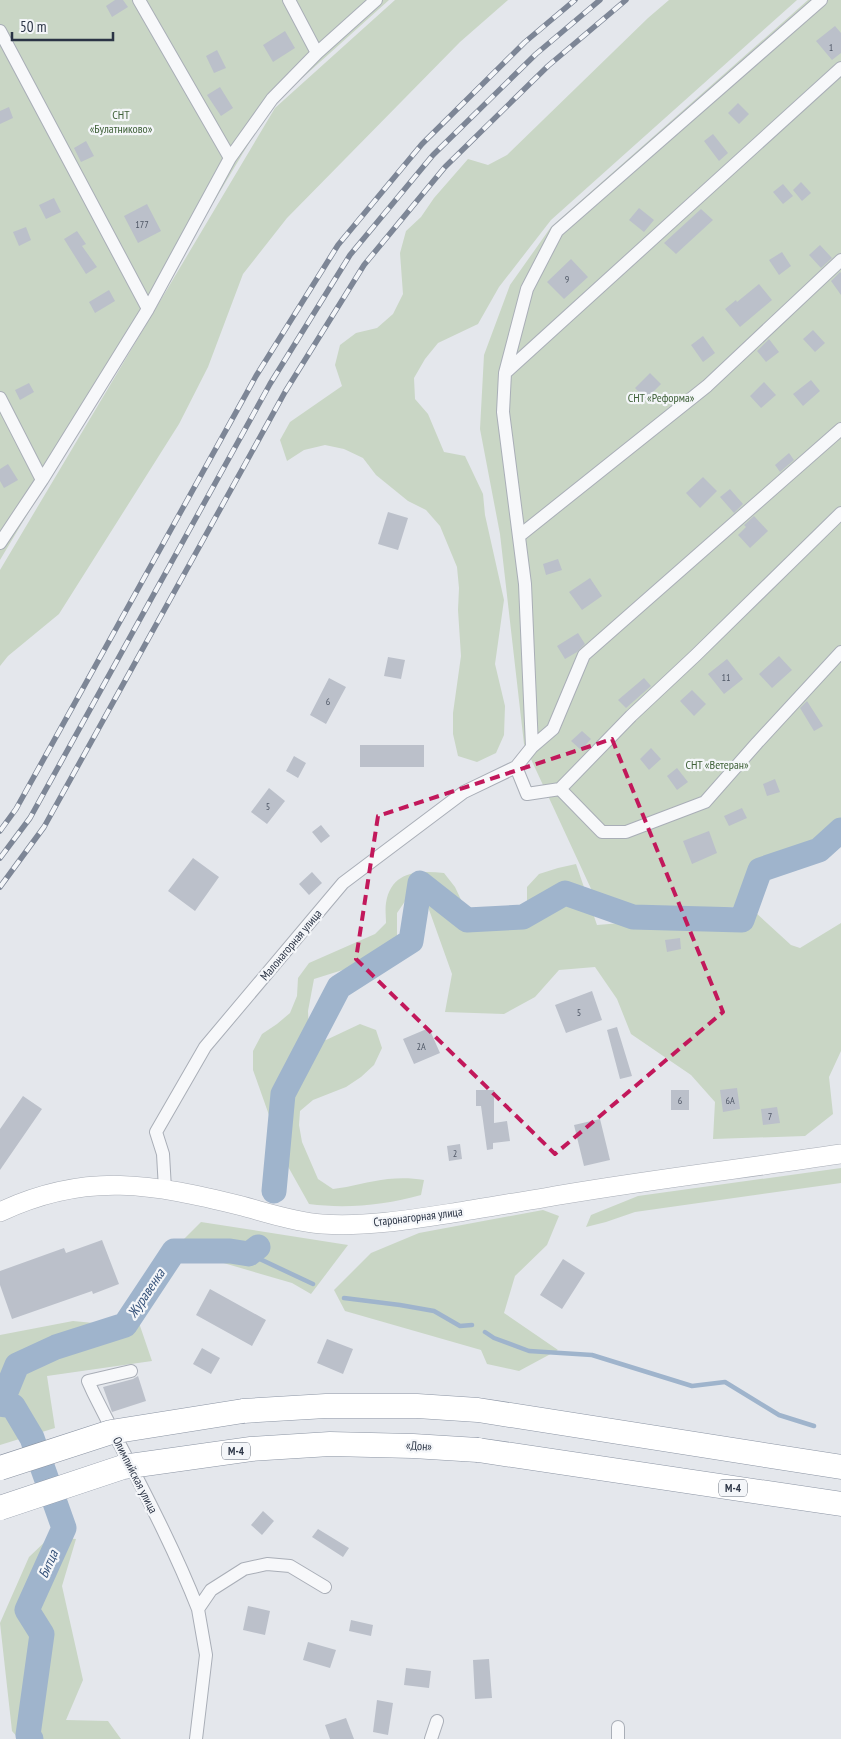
<svg xmlns="http://www.w3.org/2000/svg" width="841" height="1739" font-family="'PT Sans Narrow',sans-serif">
<style>
.green{fill:#c9d6c5}
.lines{fill:none;stroke-linecap:round;stroke-linejoin:round}
.stream{stroke:#9fb4cc;stroke-width:4.5}
.river{stroke:#9fb4cc;stroke-width:25}
.building{fill:#bbc0ca}
.minor-casing{stroke:#a9aeb7;stroke-width:14}
.secondary-casing{stroke:#a9aeb7;stroke-width:20}
.motorway-casing{stroke:#8b94a3;stroke-width:25}
.minor{stroke:#f7f8fa;stroke-width:12}
.secondary{stroke:#fff;stroke-width:19}
.motorway{stroke:#fff;stroke-width:24}
.rail-casing{stroke:#7d8696;stroke-width:5.5}
.rail{stroke:#f4f6f9;stroke-width:4;stroke-dasharray:11;stroke-linecap:butt}
.motorway-bridge-casing{stroke:#8b94a3;stroke-width:25;stroke-linecap:butt}
.motorway-bridge{stroke:#fff;stroke-width:24}
.marked{fill:none;stroke:#c2185b;stroke-width:4;stroke-dasharray:10 6;stroke-linejoin:round}
.labels{text-anchor:middle;stroke-width:4.5;stroke-linejoin:round;paint-order:stroke}
.number-label{font-size:10px;fill:#4f5766}
.shield{fill:#f4f6f9;stroke:#676e7b;stroke-width:1}
.shield-label{font-size:11px;font-weight:bold;fill:#2b3445}
.park-label{font-size:12px;fill:#3f6138;stroke:#f4f6f9}
.street-label{font-size:12px;fill:#2b3445;stroke:#f4f6f9}
.water-label{font-size:14px;font-style:italic;fill:#345179;stroke:#f4f6f9}
</style>
<rect width="100%" height="100%" fill="#e4e7ec"/>
<path class="green" d="M0,0h389l-118,106 -271,454z
M395,0h113l-48,42 -173,176 -44,56 -35,93 -29,57 -120,190 -51,42 -8,10v-96l275,-462z
M669,0h128l-246,220 -52,67 -21,37 -40,19 -13,16 -11,19 1,21 13,15 16,38 21,4 18,38 2,21 19,85 -9,64 10,42 -1,29 -8,18 -19,9 -19,-6 -5,-22v-21l8,-57 -3,-46 1,-22 -2,-21 -17,-41 -14,-16 -18,-9 -32,-26 -13,-17 -19,-9 -19,-4 -21,5 -17,11 -7,-21 10,-18 52,-36 -7,-21 5,-20 16,-12 21,-5 16,-14 10,-20 -3,-41 6,-22 15,-14 13,-19 34,-39 20,6 19,-10 141,-137z
M808,0h33v826l-107,81 -129,12 -81,-175 -24,-210 -20,-105 4,-74 26,-70 41,-58z
M576,864l21,61 158,-13 36,33 9,3 41,-25v128l-12,26 4,37 -28,22 -92,3 2,-37 -24,-27 -60,-41 -14,-35 -22,-32 -36,3 -24,27 -31,17 -59,-2 7,-38 -25,-70 -17,-10 -13,19v27l-32,21 -16,7 -35,11 -6,32 1,23 17,6 34,-16 16,6 6,18 -8,17 -13,12 -15,10 -33,13 -13,11 -1,14 3,17 16,37 15,10c18,-2 36,-8 55,-10 12,-1 24,-1 36,1l-3,15c-36,10 -75,14 -112,9l-23,-41 -33,-93v-19l9,-17 15,-10 13,-11 7,-17 1,-18 11,-15 66,-29 11,-11c0,-6 -1,-14 0,-20 5,-32 32,-33 58,-30l11,14 8,17 15,11 17,7 19,-1 13,-14v-20l12,-13 19,-6z
M841,1168v15l-206,29 -29,10 -20,5 5,-12 47,-19z
M543,1210l16,6 -12,29 -32,31 -11,37 54,37 -39,21 -32,-7 -6,-14 -136,-39 -11,-21 37,-37 48,-20z
M201,1222l147,23 -37,49 -19,-11 -89,-26 -19,-18z
M73,1321l31,3 35,-1 13,38 -105,15 8,52 -55,17v-110z
M50,1537l26,2 -14,47 21,94 -17,40 42,1 13,18h-102l-7,-8 -12,-108 29,-66z"/>
<g class="lines">
<path class="stream" d="M249,1254l64,30
M344,1298l56,7 34,6 26,15 12,-1
M485,1332l9,6 35,13 63,4 100,31 33,-4 54,33 35,11"/>
<path class="river" d="M274,1191l9,-97 56,-107 72,-46 9,-58 47,37 56,-3 42,-24 68,24 109,3 18,-50 59,-20 22,-20
M0,1404l13,2 19,32 32,90 -37,82 15,24 -14,101 3,4
M1,1404l16,-39 39,-18 69,-22 49,-74h56l19,3 9,-7"/>
</g>
<path class="building" d="M115,0h8l5,7 -16,10 -6,-11z
M835,26l6,7v20l-9,7 -16,-19z
M285,31l10,17 -22,14 -10,-17z
M217,50l9,18 -12,5 -8,-17z
M220,87l13,21 -12,8 -14,-21z
M738,103l11,11 -10,10 -11,-11z
M9,107l4,11 -13,6v-13z
M713,134l15,19 -9,8 -15,-20z
M86,141l8,15 -13,6 -7,-14z
M801,182l10,11 -9,8 -9,-11z
M783,184l10,12 -10,8 -10,-12z
M54,198l7,14 -15,7 -7,-14z
M147,204l14,27 -23,12 -14,-27z
M639,208l15,12 -10,12 -15,-12z
M701,209l12,11 -37,34 -12,-11z
M26,227l5,13 -12,6 -6,-14z
M77,231l9,13 -4,2 15,21 -11,7 -22,-35z
M820,245l12,13 -11,10 -12,-13z
M782,252l9,14 -12,9 -10,-15z
M571,259l17,18 -24,22 -17,-17z
M840,272l1,1v22l-10,-14z
M759,284l13,16 -32,27 -15,-18 11,-9 1,2z
M109,290l6,11 -20,12 -6,-11z
M813,330l12,13 -10,9 -12,-13z
M703,336l12,17 -12,9 -12,-17z
M769,339l10,13 -13,10 -9,-11z
M650,373l11,11 -15,15 -11,-11z
M811,380l9,11 -17,15 -10,-12z
M764,382l12,13 -15,13 -11,-12z
M29,383l5,9 -14,8 -5,-10z
M789,453l5,7 -14,12 -5,-7z
M8,464l10,16 -14,8 -4,-7v-12z
M703,477l14,14 -17,17 -14,-15z
M730,489l13,15 -9,9 -14,-16z
M388,512l20,6 -10,32 -20,-6z
M754,516l14,15 -18,17 -12,-13 8,-8 -2,-2z
M558,559l4,11 -16,5 -3,-11z
M590,578l12,18 -20,14 -13,-18z
M578,633l7,11 -8,8 -12,7 -8,-13z
M779,656l13,14 -20,18 -13,-14z
M388,657l17,3 -4,19 -17,-3z
M727,659l16,20 -19,15 -16,-20z
M329,678l17,9 -20,37 -16,-9z
M644,678l7,8 -25,22 -8,-8z
M692,690l14,14 -12,12 -14,-15z
M807,701l16,25 -9,5 -14,-23z
M582,731l9,8 -10,11 -10,-9z
M360,745h64v22h-64z
M651,748l10,11 -12,11 -9,-11z
M294,756l12,7 -8,15 -12,-7z
M677,768l11,14 -11,8 -10,-14z
M775,779l5,13 -13,4 -4,-12z
M269,788l16,13 -18,23 -16,-12z
M742,808l5,10 -18,8 -5,-10z
M321,825l9,11 -9,7 -9,-11z
M709,831l8,22 -25,11 -9,-23z
M193,858l26,19 -24,34 -27,-20z
M312,872l10,11 -13,12 -10,-11z
M680,938l1,11 -14,3 -2,-12z
M592,991l10,29 -36,13 -11,-28z
M617,1027l15,49 -12,3 -13,-49z
M429,1028l11,25 -26,11 -11,-25z
M737,1088l3,21 -17,3 -3,-22z
M476,1090h18v33l13,-2 3,20 -17,2v6l-6,1 -6,-44h-5z
M671,1090h18v20h-18z
M23,1096l19,13 -42,61v-41z
M777,1107l3,16 -17,2 -2,-16z
M600,1119l10,41 -26,6 -10,-41z
M460,1144l2,15 -13,2 -2,-15z
M102,1240l17,44 -26,10 -1,-3 -80,28 -12,-34v-14l64,-23 2,5z
M563,1259l22,14 -23,36 -22,-14z
M210,1289l56,31 -14,26 -56,-31z
M327,1339l26,10 -10,25 -26,-11z
M202,1348l18,10 -9,16 -18,-10z
M138,1376l8,25 -34,11 -9,-25 30,-8z
M263,1511l11,10 -12,14 -11,-10z
M318,1529l31,19 -6,9 -31,-20z
M248,1606l22,5 -5,24 -22,-5z
M351,1620l22,5 -2,11 -22,-5z
M308,1642l28,8 -6,18 -27,-8z
M489,1659l3,39 -17,1 -2,-39z
M406,1668l25,3 -2,17 -25,-3z
M377,1700l16,3 -5,32 -15,-3z
M346,1718l8,21h-24l-5,-14z"/>
<g class="lines">
<g class="minor-casing">
<path id="minor" d="M139,0l91,158
M289,0l28,53
M0,31l148,278
M505,373l336,-305
M0,398l42,82
M519,536l188,-150 134,-126
M0,543l42,-63 106,-171 82,-151 42,-59 45,-46 59,-53
M532,747l21,-18 31,-74 257,-226
M516,767l11,27 33,-5 71,-73 65,-61 145,-142
M560,789l42,43h24l79,-30 52,-59 84,-91
M165,1189l-2,-35 -7,-22 49,-85 138,-164 121,-91 52,-25 16,-20 -7,-163 -22,-172 2,-39 22,-84 30,-58 264,-231
M131,1371l-43,10 5,11c36,72 76,143 105,217
M618,1727v12
M196,1739l10,-84 -8,-46 13,-19 33,-21 23,-5 23,2 35,21
M431,1739l6,-18"/>
</g>
<g class="secondary-casing">
<path id="secondary" d="M0,1212c87,-41 153,-28 242,-6 26,7 53,16 80,18 46,3 92,-5 137,-12 34,-6 68,-11 101,-17 94,-16 188,-27 281,-41"/>
</g>
<g class="motorway-casing">
<path id="motorway" d="M243,1411l83,-5h91l61,4 363,57
M478,1450l363,54"/>
</g>
<use href="#minor" class="minor"/>
<use href="#secondary" class="secondary"/>
<use href="#motorway" class="motorway"/>
<g class="rail-casing">
<path id="rail" d="M0,831l16,-22 240,-433 82,-131 84,-101 103,-102 50,-42
M0,858l30,-40 240,-434 80,-129 83,-100 103,-101 64,-54
M0,887l44,-60 241,-435 79,-127 81,-98 103,-101 78,-66"/>
</g>
<use href="#rail" class="rail"/>
<g class="motorway-bridge-casing">
<path id="motorway-bridge" d="M0,1468l111,-36 132,-21
M0,1508l123,-41 128,-18 79,-5 83,2 65,4"/>
</g>
<use href="#motorway-bridge" class="motorway-bridge"/>
</g>
<path class="marked" d="M612,739l111,273 -168,142 -199,-195 22,-143z"/>
<g class="labels">
<g class="number-label">
<text x="831" y="51">1</text>
<text x="142" y="228">177</text>
<text x="567" y="283">9</text>
<text x="726" y="681">11</text>
<text x="328" y="705">6</text>
<text x="268" y="810">5</text>
<text x="579" y="1016">5</text>
<text x="421" y="1050">2А</text>
<text x="680" y="1104">6</text>
<text x="730" y="1104">6А</text>
<text x="770" y="1120">7</text>
<text x="455" y="1157">2</text>
</g>
<g class="shield">
<rect x="222" y="1442.5" width="28" height="17" rx="4"/>
<rect x="719" y="1479.5" width="28" height="17" rx="4"/>
</g>
<g class="shield-label">
<text x="236" y="1455">М-4</text>
<text x="733" y="1492">М-4</text>
</g>
<g class="park-label">
<text x="121" y="119">СНТ<tspan x="121" dy="14">«Булатниково»</tspan></text>
<text x="661" y="402">СНТ «Реформа»</text>
<text x="717" y="769">СНТ «Ветеран»</text>
</g>
<g class="street-label">
<text transform="translate(291 945) rotate(-50)" y="4">Малонагорная улица</text>
<text transform="translate(418 1217) rotate(-7)" y="4">Старонагорная улица</text>
<text transform="translate(419 1446) rotate(3)" y="4">«Дон»</text>
<text transform="translate(135 1475) rotate(63)" y="4">Олимпийская улица</text>
</g>
<g class="water-label">
<text transform="translate(146 1293) rotate(-56)" y="5">Журавенка</text>
<text transform="translate(48 1564) rotate(-66)" y="5">Битца</text>
</g>
</g>
<path d="M12 32v8h101v-8" fill="none" stroke="#2b3445" stroke-width="2.5"/>
<text x="20" y="32" font-size="15" fill="#2b3445" stroke="#f4f6f9" stroke-width="4" paint-order="stroke">50 m</text>
</svg>
